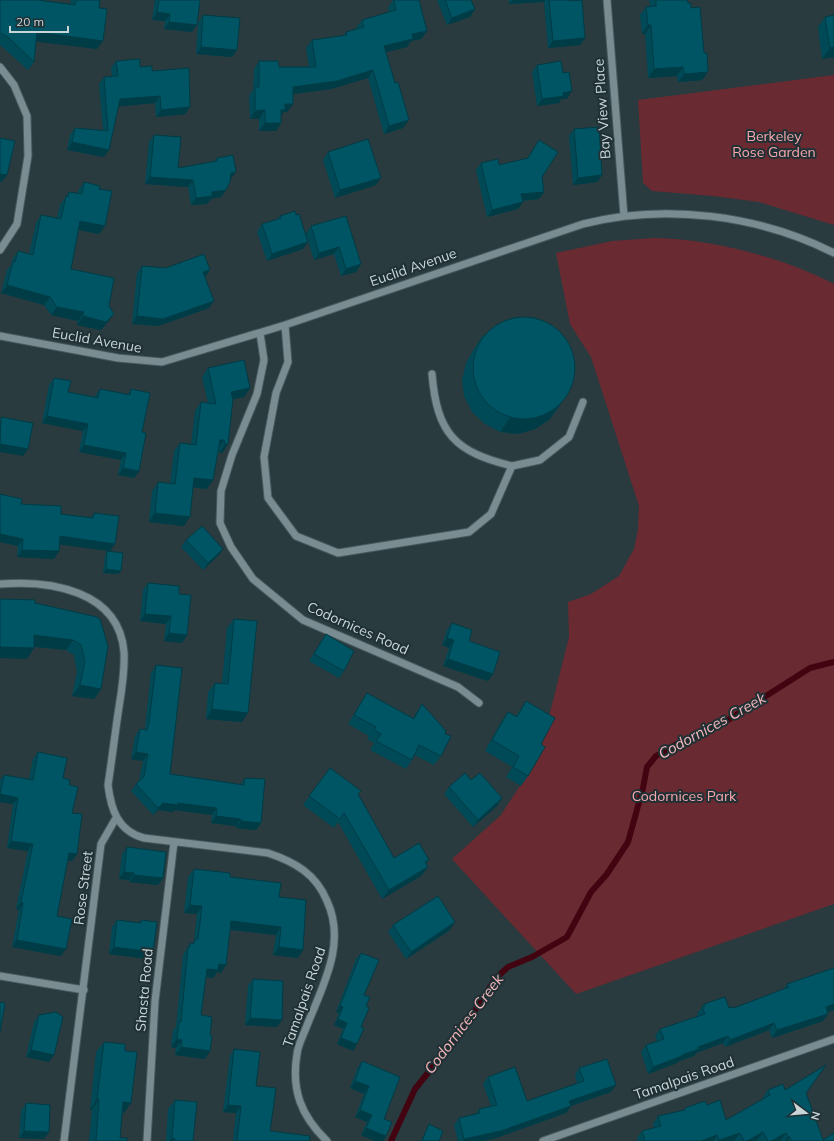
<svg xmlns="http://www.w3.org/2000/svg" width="834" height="1141" font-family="Mulish,sans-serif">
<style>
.green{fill:#6a2a32}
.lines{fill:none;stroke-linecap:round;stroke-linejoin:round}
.stream{stroke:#430412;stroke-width:6}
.minor-casing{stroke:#48585b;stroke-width:9}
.minor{stroke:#788c91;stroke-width:7}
.wall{fill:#004956}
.shaded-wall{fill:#003c46}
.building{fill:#005564;stroke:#003c46}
.labels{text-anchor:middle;stroke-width:4;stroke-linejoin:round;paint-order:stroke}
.street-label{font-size:14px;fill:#cad5d8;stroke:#1f3135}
.park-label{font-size:14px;fill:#faa7ac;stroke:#1f3135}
.water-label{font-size:15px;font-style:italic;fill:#f5b6b9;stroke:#1f3135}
</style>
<rect width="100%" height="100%" fill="#293b3f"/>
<path class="green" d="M834,75v150l-75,-23 -46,-6 -61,-5 -9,-8 -5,-83z
M654,238c59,1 127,19 180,46v620l-258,90 -124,-135 49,-44 38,-59 30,-119 -1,-35 23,-8 28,-18 15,-27 4,-20 1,-23 -48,-149 -21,-33 -14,-71 56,-12z"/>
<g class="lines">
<path class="stream" d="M391,1141l24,-52 45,-56 36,-55 12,-11 24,-10 35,-20 24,-45 16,-18 21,-32 15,-54 4,-21 9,-11 26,-15 35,-14 93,-59 24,-6"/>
<g class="minor-casing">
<path id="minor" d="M607,0l17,216
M0,67l14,18 13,31 1,40 -11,68 -17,26
M285,325l3,37 -12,31 -12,64 4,41 28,38 42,17 131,-21 22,-18 21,-48 28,-6 29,-23 14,-35
M260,333l4,27 -7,34 -25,61 -11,36 -1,32 11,24 22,32 50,41 155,67 21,16
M0,336l118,22 44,4 123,-37 298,-101c82,-21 176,-9 251,29
M432,374c5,60 23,78 80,92
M0,584c49,-4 119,6 124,68 1,18 -2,37 -5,55 -4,26 -7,52 -11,78 3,25 10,46 36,53l124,15c27,9 48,21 59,48 20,43 -5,86 -21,127 -3,8 -8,17 -9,26 -6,36 4,62 30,87
M0,976l84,14
M64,1141l37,-297 15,-26
M147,1141l8,-140 19,-159
M543,1141l291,-102"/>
</g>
<use href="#minor" class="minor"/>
</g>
<path class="wall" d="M0,0l70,4 1,-4h29l-1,8 -2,41 -61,-8 -2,21 -6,8 -28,-25z
M155,0h45l-8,32 -28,-3 1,-8 -13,-1z
M393,0h26l8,31 -6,8 -10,2 -4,6 -21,5 17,76 -19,6 -16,-56 -37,11 -38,5v10l-6,8h-3l-3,3v8l-5,8h-17v-12h-9l-1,-23 4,-6 1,-21 5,-8 20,6h30l-3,-19 6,-8 31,-4 3,-4 10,-3v-1l6,-8 27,-7 -1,-5z
M437,0h34l4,9 -5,8 -23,8z
M509,0h60l16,38 -5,7 -32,3 -4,-46 -35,2z
M649,0h38l1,3 3,5 17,64 -6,8 -24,2 -1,-6 -29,2 -3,-44h-3l-2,-19 6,-8 4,-1z
M203,15l34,35 -5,7 -36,-3 2,-31z
M825,17l9,40 -12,2 -4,-32z
M116,61l36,10 38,36 -5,7 -29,3 -1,-14 -37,3 -14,51 -37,-7 3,-15 5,-7 28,2 -4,-46 5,-7h8l-1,-9z
M537,65l26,8 4,26h-6l-2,4 -22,3 -5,-34z
M574,129l28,46 -5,7 -24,3 -4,-49z
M154,135l24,33 36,-6 3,-4 14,21 -1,1 -4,10 -5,7 -10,2 -4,5 -16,1 -3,-18 -43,-3 4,-42z
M539,140l5,52 -5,7 -17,2 -4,8 -31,8 -11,-47 5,-7 18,2 28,-6z
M328,152l48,33 -41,13 -12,-38z
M84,182l15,7 6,37 -6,8 -20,-4 -8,39 38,37 -1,16 -7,8 -24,-5 1,-4 -27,-6 -7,-10 -43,-12 6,-23 4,-5 1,-5 6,-9 11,3 7,-31 5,-8 16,3 3,-13 9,-13 9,2v-3z
M296,215l7,34 -36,12 -10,-29 5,-8 16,-5 2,-3z
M346,216l15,48 -5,8 -15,4 -7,-22 -20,6 -8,-26 5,-8z
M142,266l24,2 44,2 -5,7 4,31 -51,18 -26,-2 5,-51z
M483,335l77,71 -11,14 -14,9 -17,5 -18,-2 -15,-8 -13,-12 -8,-16 -2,-16 4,-17 8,-14z
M208,368l42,20 -6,9 -11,2 -5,45 -6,9h-3l-1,-3 -11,39 -14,-2 -9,39 -35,-4 3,-31 6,-9 12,2 4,-33 6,-8 11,1 4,-33 6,-9 7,1 -6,-26z
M54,378l14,14 27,5v-1l5,-7 28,5 3,-5 11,43 -3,39 -5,7 -16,-3 3,-15 -42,-8 4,-21 -41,-8 7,-38z
M0,494l21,10 40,10 30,4 3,-5 21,31 -5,7 -50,-7 -1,7 -5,8 -37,-2 1,-11 -18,-4z
M186,540l37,9 -5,7 -15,14 -22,-23z
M107,551l11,23 -15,-1 2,-18z
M148,583l31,11 8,41 -5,8 -18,-2 2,-17 -26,-3 3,-31z
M35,603l62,14 4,72 -7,10 -22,-3 5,-24 -3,-17 -8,-5 -32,-3 -7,12z
M234,619l8,103 -36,-3 2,-27 7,-9h7l5,-55z
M452,623l17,18 24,33 -5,7 -45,-15 6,-18 -7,-3 5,-15z
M326,634l18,37 -5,7 -30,-17 12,-20z
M156,665l14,109 70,11 5,-7 16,45 -5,7 -20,-2v-2l-25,-3 1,-8 -38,-5 -1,2 -15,-2 -5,5 -22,-24 5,-7 3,-3 4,-20 -12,-2 4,-23 5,-7h5l6,-56z
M367,693l46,25 3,-5 6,-9 23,30 -4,22 -7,9 -20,-10 -2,5 -6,9 -36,-19 4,-7 -7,-4 2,-3 -21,-12 13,-22z
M526,701l15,43 -13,32 -7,10 -15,-9 6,-10 -27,-16 16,-29 7,-10 8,4z
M38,752l31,33 8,69 -5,7 -4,-1 -11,56 4,40 -49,-9 7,-37 -3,-1 12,-58 -21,-3 6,-44 -13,-2v-22l4,-5 25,4 4,-20z
M330,768l28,26 36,64 35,2 -3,4 2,3 -7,9 -39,23 -44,-77 -4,6 -31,-23z
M471,780l31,18 -5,8 -24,21 -29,-33 5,-7z
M127,847l36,31 -5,7 -29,-3v-2l-10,-1 3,-25z
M194,869l36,8 49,20 19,61 -25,-3 3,-20 -46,-5 -9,43 -4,-1 -4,6 -7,-1 -5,38 9,20v16l-5,8 -30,-4 1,-7 -5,-1 2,-17 3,-3 7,-72 7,-12h2l2,-2 3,-27 -13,-1 4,-36z
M117,920l22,3 2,-3 7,39 -39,-5 3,-27z
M393,925l57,5 -44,29 -18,-27z
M361,953l3,42 2,11 -9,38 -4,7 -16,-7 6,-15 -9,-4 5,-12 -3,-1 20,-53z
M834,968v42l-7,2 1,2 -5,7 -51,17 -3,-8 -44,17 -2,-4 -27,10 -2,3 -15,5 -2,2 -29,11 -7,-22 5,-7 11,-4 -2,-5 5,-7 38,-13 -1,-2 7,-10 30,4 50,-19 3,-5z
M253,979l24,48 -32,-2 3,-39z
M39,1015l10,47 -23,-5 8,-35z
M104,1042l21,9 -1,62h-2l-2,25 7,3h-38l3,-31h-2l6,-58z
M234,1049l22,37 14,45 39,10h-76l3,-28 -13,-1 7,-56z
M362,1061l22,58 2,17 -3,5h-8l-14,-6 6,-13 -12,-5 9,-23 -14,-6 7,-19z
M579,1068l32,24 -40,14 -5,7 -70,25 -13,3h-25l-4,-16 5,-7 17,-4 3,-5 12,-3 -8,-22 5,-7 39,24 50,-18 -2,-8z
M768,1090h17l21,3 17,47 11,1h-53v-1l-2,1h-21l-1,-1 -2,1h-117l-1,-3 5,-7 12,-3 -1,-4 5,-8 26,-6 1,-2 22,-3 19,15 38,-21 -1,-2z
M175,1100l18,41h-27l2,-32z
M26,1103l23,29 -5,7 -25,-1 2,-27z
M429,1124l10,17h-18l6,-13z"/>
<path class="shaded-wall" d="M512,0h33l-1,2 -35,2z
M475,9l-5,8 -23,8 5,-7z
M157,12l13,2 -5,7 -13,-1z
M169,22l28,3 -5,7 -28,-3z
M648,25h3l-6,9h-3z
M427,31l-6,8 -10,2 -4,6 -28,7 5,-8 28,-12z
M37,32l66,9 -6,8 -66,-8z
M585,38l-5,7 -32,3 5,-7z
M201,47l36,3 -5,7 -36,-3z
M834,47v10l-12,2 8,-11z
M683,67l-6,9 -29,2 6,-9z
M373,70l-5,8 -37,11 -44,6 6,-8z
M708,72l-6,8 -24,2 6,-8z
M572,91l-5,8h-6l-2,4 -22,3 5,-7 21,-6z
M160,96l-5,7 -40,4 5,-8z
M285,104h8l-6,8h-3l-5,6h-3z
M190,107l-5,7 -29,3 5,-7z
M265,110l-6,9h-9l5,-8z
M409,120l-6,8 -19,6 5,-8z
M265,123h16l-5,8h-17z
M72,142l37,8 -5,7 -37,-7z
M236,172l-5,7 -5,1 5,-7z
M0,174l7,1 -5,7h-2z
M602,175l-5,7 -24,3 5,-7z
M150,177l43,3 -5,7 -43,-3z
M381,178l-5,7 -41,13 5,-8z
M226,190l-5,7 -10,2 -4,5 -16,1 5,-7 16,-6z
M544,192l-5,7 -23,2 5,-7z
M523,202l-5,7 -31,8 5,-7z
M80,221l25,5 -6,8 -24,-5z
M308,242l-5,7 -36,12 5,-7z
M339,247l-5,7 -20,6 5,-7z
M361,264l-5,8 -15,4 5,-7z
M210,270l-5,7 -2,-5z
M7,285l43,12 -6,8 -43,-12z
M214,301l-5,7 -51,18 -26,-2 5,-8z
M57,307l27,5 -6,9 -27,-6z
M114,314l-6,8 -7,8 -24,-5 6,-9z
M250,388l-6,9 -19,4 6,-9z
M569,392l-20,28 -14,9 -17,5 -18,-2 10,-14z
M47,416l41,8 -5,7 -41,-8z
M220,440h4l-6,9z
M0,444l28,5 -5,7 -23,-4z
M225,444h3l-6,9h-3z
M84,445l42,8 -5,7 -42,-8z
M123,468l16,3 -5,7 -16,-3z
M194,478l19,2 -6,9 -19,-2z
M155,513l35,4 -6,9 -35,-4z
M0,534l23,5 -5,7 -18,-4z
M60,536l55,8 -5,7 -55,-7z
M223,549l-5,7 -15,14 5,-7z
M22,550l37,1 -5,8 -37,-2z
M106,569l15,2 -3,3 -15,-1z
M145,614l26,2 -5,8 -26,-3z
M169,633l18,2 -5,8 -18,-2z
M34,635l39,5 -7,10 -39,-4z
M447,638l7,2 -5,8 -7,-3z
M0,647l34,1 -7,11 -27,-1z
M448,659l45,15 -5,7 -45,-15z
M80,685l21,4 -7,10 -22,-3z
M212,709l36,4 -6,9 -36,-3z
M136,752l12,2 -5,7 -12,-2z
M0,794l18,4 -5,6 -13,-2z
M502,798l-5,8 -24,21 5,-7z
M163,803h15l39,5 -5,7 -38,-5 -1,2 -15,-2 -5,5 5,-7z
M216,816l25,3 -5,7 -25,-3z
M241,821l20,2 -5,7 -20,-2z
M11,841l22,3 -5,7 -21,-3z
M69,853l8,1 -5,7 -8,-1z
M428,867l-7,9 -39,23 7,-9z
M124,872l10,1 -5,7 -10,-1z
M134,875l29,3 -5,7 -29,-3z
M21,902l2,1 -4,7 -3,-1z
M190,905l12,1 -5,8 -13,-1z
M231,921l50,6 -5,8 -51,-6z
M455,922l-5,8 -44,29 5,-7z
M17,940l49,9 -5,7 -49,-9z
M114,947l39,5 -5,7 -39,-5z
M279,947l24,3 -5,8 -25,-3z
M219,964l7,1 -5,8 -4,-1 -4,6 -12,-1 6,-8z
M834,1004v6l-13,4 5,-7z
M340,1006l3,1 -4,6 -3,-1z
M828,1014l-5,7 -51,17 5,-8z
M250,1018l32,2 -5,7 -32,-2z
M338,1019l9,4 -4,6 -9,-4z
M774,1023l-5,7 -44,17 5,-7z
M728,1036l-5,7 -27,10 -2,3 -15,5 -2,2 -29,11 5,-7 29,-12 16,-8z
M341,1038l16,6 -4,7 -16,-7z
M177,1039l5,1 -6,8 -5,-1z
M181,1047l29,4 -5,8 -30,-4z
M31,1050l23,5 -5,7 -23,-5z
M355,1081l14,5 -5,8 -14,-6z
M616,1085l-5,7 -47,16 5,-7z
M97,1099h2l-7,11h-2z
M123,1102l8,1 -7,10 -9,-1z
M228,1105l13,1 -5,7 -13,-1z
M571,1106l-5,7 -70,25 -13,3h-20l1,-2z
M360,1110l12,5 -5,7 -12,-5z
M366,1128l20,8 -3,5h-8l-14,-6z
M24,1131l25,1 -5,7 -25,-1z
M763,1132l-6,8 -2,1h-8z
M740,1133l-6,8h-16l1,-1z
M786,1133l-5,7 -2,1h-8z
M717,1135l-4,6h-12z
M788,1137h2l-3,4h-2z
M172,1138l3,1 -2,2h-3z"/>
<path class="building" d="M0,0h38l37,5 1,-5h24l-1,8 8,1 -4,32 -66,-9 -3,30 -26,-25 -8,-4z
M159,0h41l-3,25 -28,-3 1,-8 -13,-2z
M394,0h25l8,31 -15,3 1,5 -29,7 11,37 3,-1 11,38 -20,6 -16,-56 -36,11 -44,6v17h-8v6h-4v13h-16v-13l-10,1v-24h4v-26h19l1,6h37l-4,-27 35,-5 -1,-3 18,-5 -2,-7 34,-10z
M445,0h26l4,9 -23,9z
M549,0h20v1l13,-1 3,38 -32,3z
M656,0h31l1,3h3v5l9,-1 4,46h3l1,19 -24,2 -1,-7 -29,2 -3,-44h-3l-2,-18 10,-1z
M203,15l37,3 -3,32 -36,-3z
M834,15v32l-4,1 -5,-31z
M140,59v8l12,-1v5l37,-3 1,39 -29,3 -1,-14 -40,3 -11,51 -37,-8 3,-14 33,3 -4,-54 14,-1 -2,-15z
M561,61l2,12 6,-1 3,19 -9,2 1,3 -22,3 -5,-34z
M599,127l3,48 -24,3 -4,-49z
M154,135l27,2 -3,31 39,-7v-3l16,-3 3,17 -5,1 -1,9 -4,8 -14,2v4l-16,2 -3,-18 -43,-3z
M0,138l15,3 -8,34 -7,-1z
M368,139l13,39 -41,12 -12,-38z
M539,140l19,12 -16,25 2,15 -23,2 2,8 -31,8 -11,-47 17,-4 1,6 29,-7z
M84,182l16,4 -1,3 13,2 -7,35 -25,-5 -9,48 43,9 -5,28 5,8 -8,8 -23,-6 1,-4 -27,-5 -7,-10 -43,-12 6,-23h2l3,-11 15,4 8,-40 20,4 5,-23 2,1 1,-5 13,2z
M295,211l1,4 3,-1 9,28 -36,12 -10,-30 19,-6 -1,-2z
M346,216l15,48 -15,5 -7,-22 -20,6 -8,-27z
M204,254l6,16 -7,2 11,29 -51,18 -26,-3 5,-50 24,2z
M473 368a51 51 0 1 1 102 0a51 51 0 1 1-102 0Z
M244,360l6,28 -19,4 2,7 -5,45h-3l-1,-4h-4l-7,40 -19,-2 -4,39 -35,-4 3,-31 17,2 5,-41 16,2 5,-43 15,2 -8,-36z
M54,378l17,3 -3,11 30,6 2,-9 30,6 1,-6 19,4 -8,39 4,1 -7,38 -16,-3 3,-15 -42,-8 4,-21 -41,-8z
M1,417l32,6 -5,26 -28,-5z
M0,494l22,5 -1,5 40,2v8l32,4 1,-5 25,3 -4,28 -55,-8 -1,15 -37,-1 1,-11 -23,-5z
M202,526l21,23 -15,14 -22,-23z
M107,551l16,2 -2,18 -15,-2z
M148,583l31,3v8l12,1 -4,40 -18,-2 2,-17 -26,-2z
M0,599l35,1v3l62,14 3,2 8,27 -7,43 -21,-4 5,-24 -4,-16 -8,-5 -39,-5v13l-34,-1z
M234,619l23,2 -9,92 -36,-4 3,-26 13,1z
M452,623l20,7 -3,11 31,11 -7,22 -45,-15 6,-19 -7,-2z
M326,634l28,17 -10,20 -30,-17z
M156,665l26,3 -12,106 74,11 1,-7 20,1 -4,44 -20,-2v-2l-25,-3 1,-8 -39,-5v2l-15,-2 -5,5 -22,-24 8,-7 4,-23 -12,-2 4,-23 7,1 2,-7z
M367,693l47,26 8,-15 24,27 -1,3 6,2 -10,20 -22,-11 -7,15 -36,-19 5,-7 -7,-4 2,-3 -22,-12z
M526,701l29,17 -14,26 4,3 -17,29 -15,-9 6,-11 -27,-16 16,-28 9,5z
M38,752l29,6 -4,20 7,2 -1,5 9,2 -6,26 10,1 -5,40 -8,-1 -12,63 15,3 -6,30 -49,-9 6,-37 -2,-1 12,-58 -22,-3 7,-43 -18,-4 4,-19 29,5z
M330,768l31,23 -3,3 36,64 25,-15 10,17 -4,2 3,5 -39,23 -45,-77 -4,6 -31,-23z
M465,773l6,7 9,-7 22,25 -24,22 -29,-33z
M127,847l39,5 -3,26 -29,-3v-2l-10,-1z
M194,869l36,4v4l51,6 -2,14 27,3 -3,50 -24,-3 2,-20 -50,-6 -5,44 -7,-1 -1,6 -11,-1 -6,46 11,2 -2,18 2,1 -2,15 -29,-4 1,-7 -5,-1 2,-17h2l7,-75h2v-4l4,1 1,-5h3l4,-33 -12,-1z
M438,896l17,26 -44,30 -18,-27z
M117,920l24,3v-3l16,2 -4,30 -39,-5z
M361,953l18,7 -15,35 6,2 -4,9 3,2 -8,19 3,1 -7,16 -16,-6 6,-15 -9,-4 5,-12 -3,-1z
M834,968v36l-8,3 2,7 -51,16 -3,-7 -44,17 -2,-4 -30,11 1,2 -17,6v1l-29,11 -7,-22 18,-6 -4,-10 45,-15 -3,-7 3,-1 -1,-2 21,-7 4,11 4,-1 1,1 55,-21 -2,-3z
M253,979l30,2 -1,39 -32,-2z
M0,1002l5,1 -5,29z
M56,1012l7,5 -9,38 -23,-5 8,-35z
M104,1042l21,2v7l12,1 -6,51 -8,-1 -3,36h7v3h-31l3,-42h-2z
M234,1049l26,3 -4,34 20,2 -6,43 40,5 -1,5h-72l4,-35 -13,-1z
M607,1059l9,26 -47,16 2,5 -70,25 -37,8 -5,-21 21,-5 -1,-4 18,-4 -9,-28 27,-10 12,34 57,-20 -5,-13z
M362,1061l38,16 -16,42 8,3 -6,14 -20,-8 6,-13 -12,-5 9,-24 -14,-5z
M826,1065l-20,28 17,47 11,-7v8h-43l-1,-4h-2l-2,-4 -15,8h-3l-5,-9 -16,9h-3l-4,-8 -21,7 -2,-5 -16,6h-56l-3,-10 19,-5 -3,-10 27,-6v-2l20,-7 2,4 13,-5 6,20 44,-25 -2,-5 15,-6 2,6z
M175,1100l22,2 -4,39h-18v-2l-3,-1z
M26,1103l24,2 -1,27 -25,-1z
M429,1124l14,7 -4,10h-17z"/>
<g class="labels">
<g class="street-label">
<text transform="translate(602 109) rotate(-94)" y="5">Bay View Place</text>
<text transform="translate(413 267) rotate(-19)" y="5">Euclid Avenue</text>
<text transform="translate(97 340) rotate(10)" y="5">Euclid Avenue</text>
<text transform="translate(358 628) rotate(24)" y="5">Codornices Road</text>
<text transform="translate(83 888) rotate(-83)" y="5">Rose Street</text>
<text transform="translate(144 990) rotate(-85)" y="5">Shasta Road</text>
<text transform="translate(304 997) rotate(-71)" y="5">Tamalpais Road</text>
<text transform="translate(684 1078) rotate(-19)" y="5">Tamalpais Road</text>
</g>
<g class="park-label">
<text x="774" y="141">Berkeley<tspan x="774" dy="16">Rose Garden</tspan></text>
<text x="684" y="801">Codornices Park</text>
</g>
<g class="water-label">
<text transform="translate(712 726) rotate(-29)" y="5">Codornices Creek</text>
<text transform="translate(464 1024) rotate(-53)" y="5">Codornices Creek</text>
</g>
</g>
<g transform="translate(806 1113) rotate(106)" stroke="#1f3135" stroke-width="3" paint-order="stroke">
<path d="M0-3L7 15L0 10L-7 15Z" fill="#cad5d8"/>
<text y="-6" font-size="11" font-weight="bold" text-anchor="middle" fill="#cad5d8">N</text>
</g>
<path d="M10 26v6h58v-6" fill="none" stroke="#cad5d8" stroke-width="2"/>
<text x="16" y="26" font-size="12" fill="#cad5d8" stroke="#1f3135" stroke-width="3" paint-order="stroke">20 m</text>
</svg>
